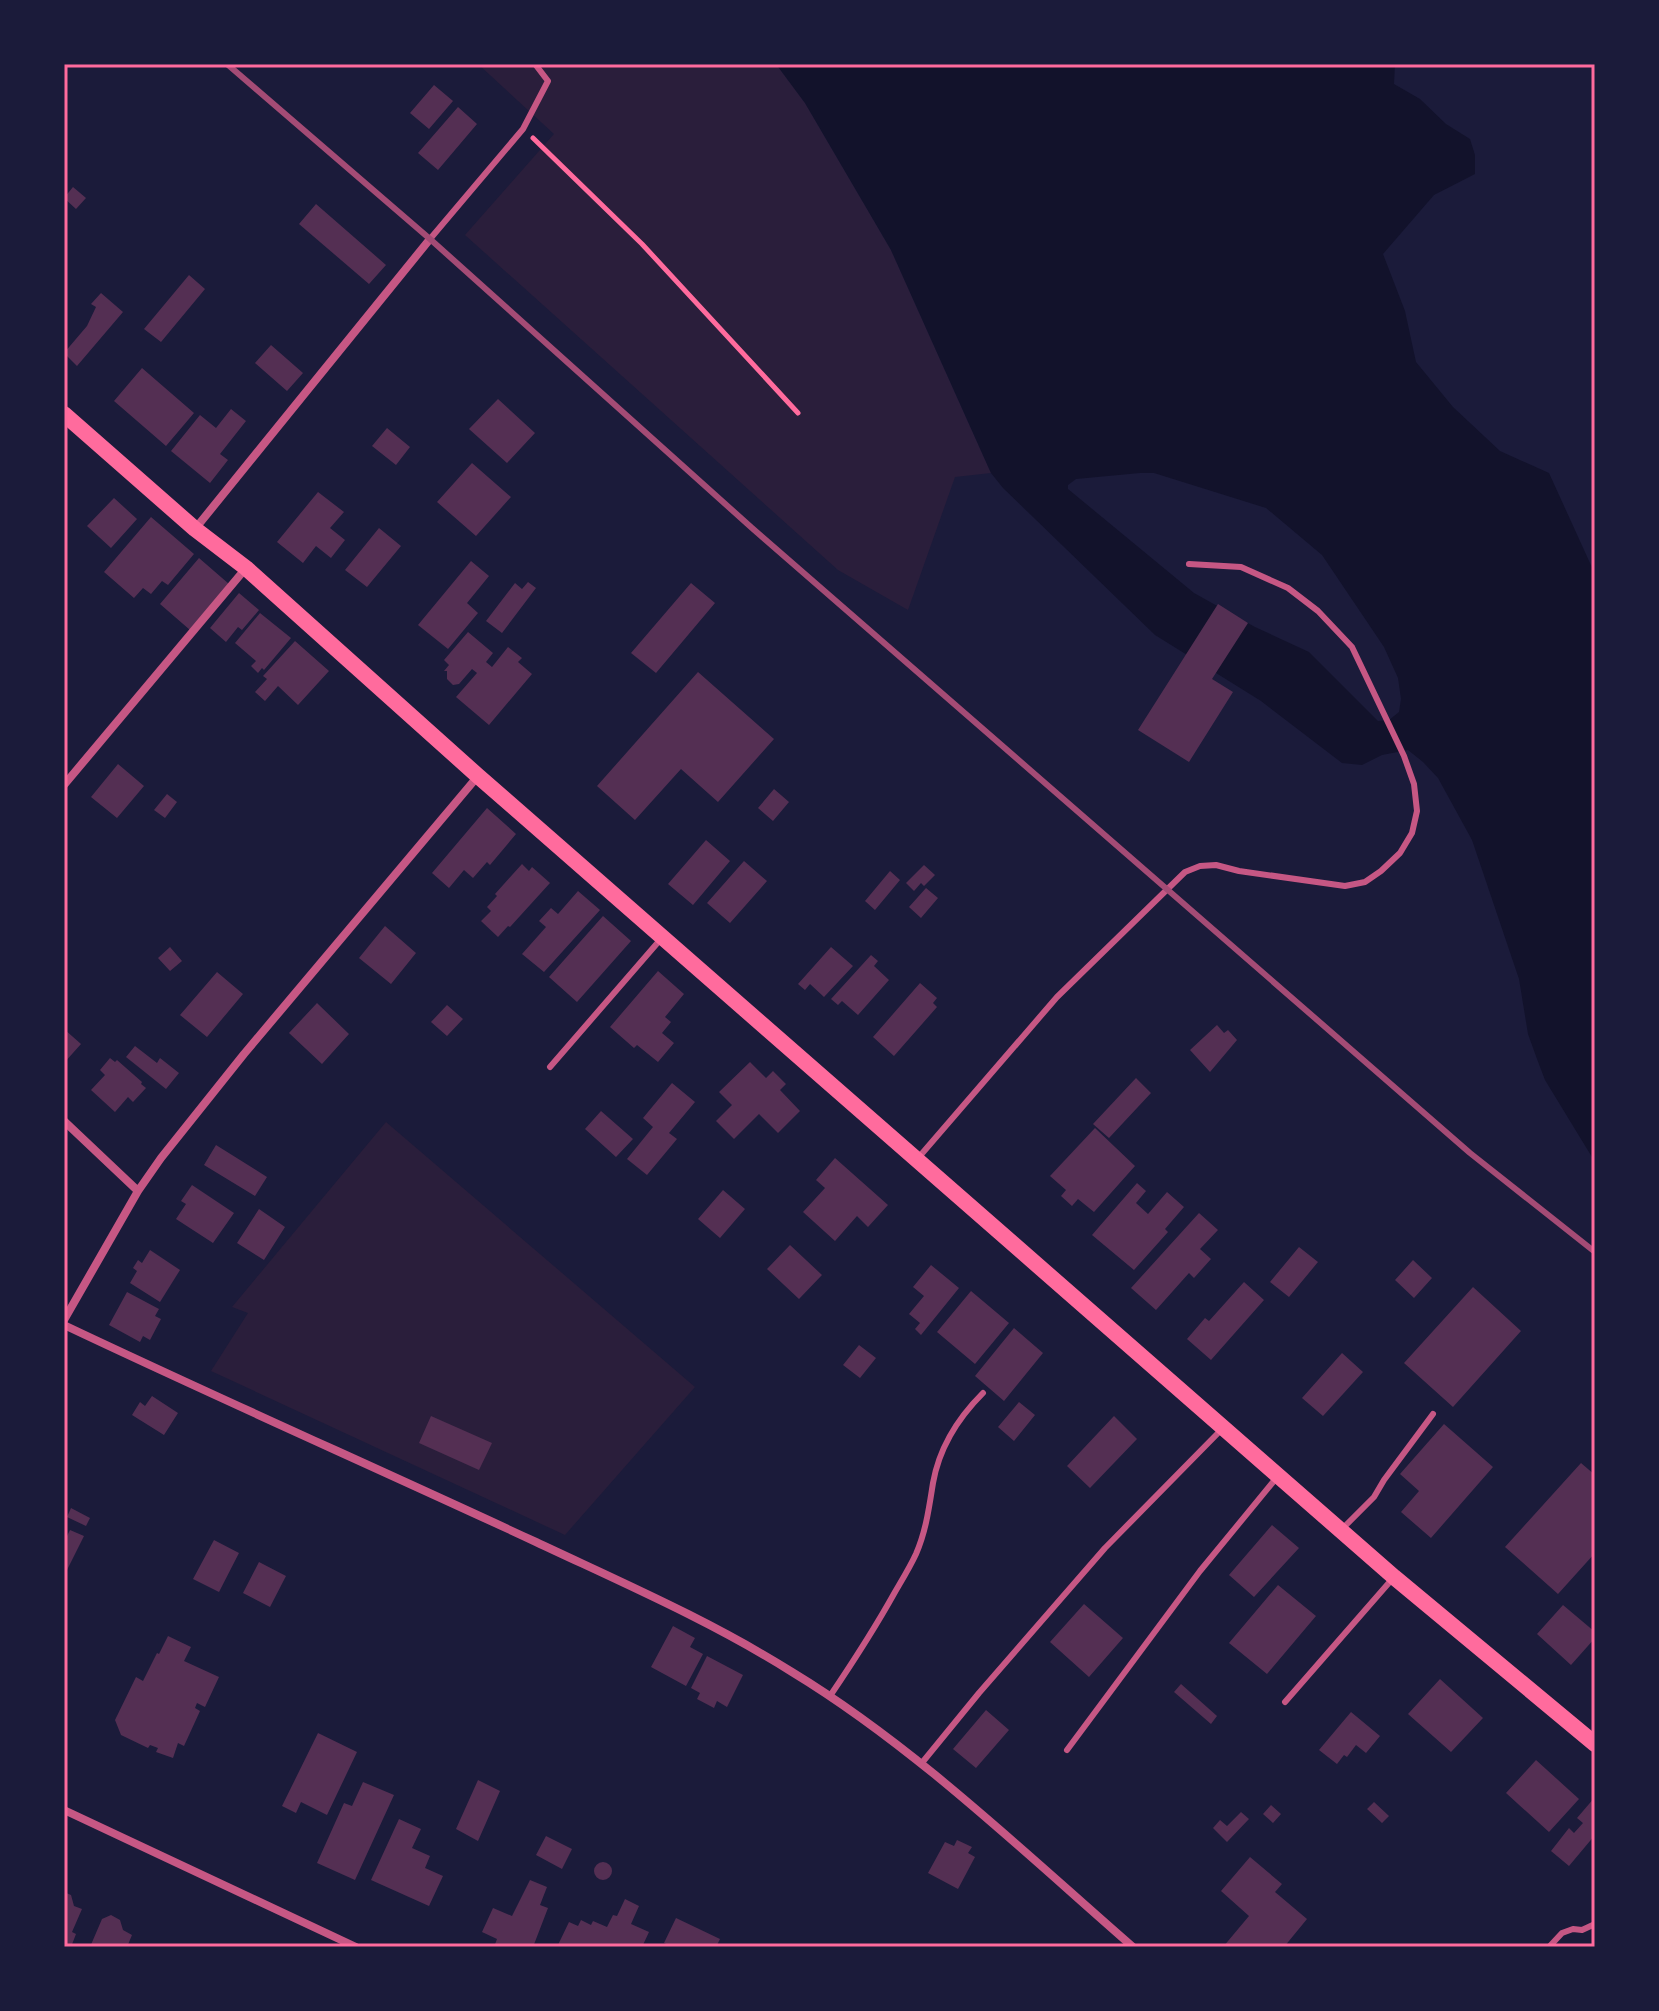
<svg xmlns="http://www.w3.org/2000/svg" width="1659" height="2011" font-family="'Source Sans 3',sans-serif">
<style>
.green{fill:#2a1e3b}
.water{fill:#12122b;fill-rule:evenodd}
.building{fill:#542f53}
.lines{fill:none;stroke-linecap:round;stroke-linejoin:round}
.path{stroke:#ff6b9d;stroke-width:5}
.service{stroke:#c65784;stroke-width:6}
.minor{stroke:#c65784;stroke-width:8}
.secondary{stroke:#ff6b9d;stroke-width:16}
.rail{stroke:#a44b75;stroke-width:6}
.neatline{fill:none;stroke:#ff6b9d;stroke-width:3}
</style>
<rect width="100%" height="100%" fill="#1b1b3a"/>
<path class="green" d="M478,64h298l29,39 86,147 100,223 -36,4 -47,133 -70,-40 -373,-335 89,-101z
M386,1122l309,265 -130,148 -354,-164 37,-58 -16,-6z"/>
<path class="water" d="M776,64h619l-1,20 26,15 26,25 24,15 5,16v19l-41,21 -51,59 22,57 11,51 37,45 47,44 49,22 46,101v588l-50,-82 -8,-21 -9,-25 -9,-55 -47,-139 -34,-62 -15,-16 -15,-12 -26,5 -20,10 -20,-2 -81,-62 -106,-66 -152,-147 -12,-15 -100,-223 -86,-147zM1140,473h14l112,35 56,47 62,92 14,31 3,21 -2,13 -10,8 -11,1 -69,-69 -54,-25 -61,-34 -126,-104v-4l8,-6z"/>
<path class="building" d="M434,85l19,16 -24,28 -19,-16z
M458,107l19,17 -39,46 -20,-17z
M73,187l13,11 -10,11 -12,-11z
M316,204l70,61 -17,19 -70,-60z
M189,275l16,14 -44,53 -17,-13z
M101,293l22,19 -46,54 -13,-13 23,-27 9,-19 -5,-3z
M271,345l32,28 -16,18 -32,-28z
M142,368l52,45 -28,33 -52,-45z
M498,399l37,34 -28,30 -38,-34z
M231,409l15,12 -26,33 8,6 -18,23 -39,-32 29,-36 16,13z
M387,428l23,19 -14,18 -24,-19z
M472,463l39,34 -35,39 -39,-34z
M318,492l26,20 -14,16 15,12 -14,18 -15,-12 -13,17 -26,-21z
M114,498l23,21 -26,29 -24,-22z
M151,517l43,37 -26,31 -6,-4 -11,13 -8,-6 -9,10 -30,-26z
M379,528l22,18 -34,41 -22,-17z
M199,558l30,26 -39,46 -30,-26z
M471,561l18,15 -22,27 11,10 -30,36 -30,-24z
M528,582l8,6 -34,45 -16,-12 29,-38 7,6z
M691,583l24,20 -59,70 -25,-20z
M239,593l20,17 -17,20 -4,-3 -12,15 -16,-14z
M1218,604l30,19 -36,56 21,13 -44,70 -51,-32z
M260,613l31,25 -27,32 -2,-2 -4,5 -7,-7 5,-5 -21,-18z
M468,632l25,21 -7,9 6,5 16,-20 14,11 -4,4 14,12 -43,51 -33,-28 21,-24 -5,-4 -13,15 -6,1 -6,-6v-8h-3l5,-6 -5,-5z
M295,641l34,30 -31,34 -20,-19 -13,15 -10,-9 12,-13 -4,-3z
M698,672l76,67 -56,63 -37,-33 -46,51 -38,-34z
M118,764l26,22 -27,32 -26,-21z
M774,789l15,13 -16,19 -15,-13z
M167,794l10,8 -12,16 -11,-8z
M487,808l29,26 -26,31 -3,-3 -14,16 -9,-8 -15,18 -17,-15z
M706,840l24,21 -37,44 -25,-21z
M744,861l23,20 -37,42 -23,-20z
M522,864l7,7 3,-4 18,16 -40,44 -2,-1 -10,11 -17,-16 10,-10 -4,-4 10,-11 -2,-2z
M924,865l11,10 -11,11 -3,-3 -7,8 -8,-8z
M890,871l10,9 -25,30 -10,-9z
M926,888l12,10 -17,20 -12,-11z
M578,891l22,19 -56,62 -22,-18 24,-27 -7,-6 12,-13 7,6z
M603,916l28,25 -54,61 -28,-25z
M385,926l31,27 -25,31 -32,-26z
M170,947l12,14 -12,10 -12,-13z
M831,947l22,19 -29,31 -14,-13 -5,6 -7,-6z
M871,955l7,6 -4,5 15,14 -31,35 -16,-14 -4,4 -7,-6z
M658,971l26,23 -19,23 6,5 -9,11 12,10 -16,19 -21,-17 -3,3 -24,-21z
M217,972l26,22 -36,43 -27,-22z
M920,983l17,15 -4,5 4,4 -43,49 -21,-19z
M317,1003l32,31 -27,30 -33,-31z
M447,1005l16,14 -16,17 -16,-14z
M1217,1025l7,8 4,-3 9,10 -27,32 -20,-22z
M64,1029l17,15 -17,19z
M135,1046l22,17 3,-5 19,15 -13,16 -40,-32z
M110,1058l5,4 2,-2 25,22 -1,2 5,4 -13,14 -5,-5 -13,15 -24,-22 14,-15 -5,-5z
M750,1062l16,16 7,-7 13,13 -6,6 20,21 -22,22 -19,-19 -25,25 -18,-18 16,-16 -13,-13z
M1136,1078l15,15 -42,45 -16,-14z
M672,1083l23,19 -26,31 8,6 -30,36 -20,-16 26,-32 -10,-9z
M601,1111l32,28 -17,18 -31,-28z
M1095,1128l40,38 -41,46 -16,-13 -6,7 -11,-10 5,-6 -16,-14z
M216,1145l51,32 -12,19 -51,-31z
M835,1158l53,47 -20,22 -11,-11 -22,25 -32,-29 22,-24 -9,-8z
M1137,1183l9,8 -10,12 12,11 19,-22 17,15 -19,22 3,3 -34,38 -42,-35z
M192,1185l42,28 -21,30 -37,-24 10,-15 -5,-3z
M723,1190l22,19 -25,29 -22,-19z
M259,1209l26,18 -21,33 -27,-17z
M1199,1213l19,17 -18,19 11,10 -17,19 -5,-5 -33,37 -25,-22z
M790,1245l32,30 -23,24 -32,-30z
M1299,1247l19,15 -29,35 -19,-15z
M150,1250l30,20 -20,32 -30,-19 7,-12 -4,-3 5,-8 4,3z
M1413,1260l19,18 -18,20 -19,-18z
M931,1265l28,23 -38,47 -6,-6 5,-6 -11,-9 15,-18 -11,-9z
M1244,1282l20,18 -53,60 -24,-21 18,-21 4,3z
M1473,1287l48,44 -68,76 -49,-44z
M971,1291l38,32 -34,41 -38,-32z
M127,1292l32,17 -4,7 6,3 -11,21 -7,-4 -3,6 -31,-17z
M1014,1328l29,25 -39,48 -29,-25z
M859,1345l17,13 -16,20 -17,-13z
M1342,1353l21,19 -40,44 -21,-18z
M152,1396l26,17 -14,22 -32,-20 8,-13 5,4z
M1019,1402l16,13 -21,26 -16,-14z
M431,1416l61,27 -13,27 -60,-27z
M1114,1416l23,23 -47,49 -23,-22z
M1444,1424l49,43 -62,71 -30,-26 18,-21 -19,-17z
M1581,1463l14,12v78l-37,41 -53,-47z
M71,1508l19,10 -4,8 -19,-9z
M1272,1525l27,23 -45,49 -25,-22z
M70,1530l14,6 -18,36 -2,-1v-29z
M214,1540l25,13 -20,39 -26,-13z
M259,1562l27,14 -16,31 -27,-14z
M1278,1585l38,31 -49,58 -38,-31z
M1084,1604l39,34 -34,39 -39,-35z
M1563,1605l32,27v6l-24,27 -34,-31z
M673,1626l22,12 -5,9 13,7 -17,32 -35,-19z
M168,1636l23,11 -7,14 35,16 -14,30 -8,-4 -2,5 5,3 -16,35 -6,-3 -5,15 -17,-6 2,-4 -8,-3 -2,3 -27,-13 -6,-15 21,-43 7,4 14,-28 2,1z
M707,1656l36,19 -16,32 -10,-6 -3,7 -17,-9 3,-6 -9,-5z
M1440,1679l43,39 -32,34 -43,-38z
M1181,1684l36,32 -6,8 -37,-32z
M986,1710l23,20 -33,38 -23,-19z
M1351,1712l29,24 -14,17 -10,-8 -9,12 -3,-2 -7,9 -18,-14z
M318,1733l39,19 -30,63 -26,-13 -5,11 -14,-7z
M1536,1760l43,39 -30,33 -43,-39z
M478,1780l22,11 -22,50 -22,-12z
M363,1782l31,13 -39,85 -38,-17 27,-60 8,3z
M1595,1797v38l-26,31 -18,-15 18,-23 5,5 9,-10 -6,-5z
M1374,1802l15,14 -7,7 -15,-14z
M1271,1805l10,9 -8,9 -10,-9z
M1241,1812l8,7 -22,23 -14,-14 7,-8 7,6z
M399,1819l22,10 -9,19 18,8 -5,12 18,8 -14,30 -58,-26z
M546,1836l26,13 -10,20 -26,-14z
M957,1840l15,7 -4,6 7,4 -17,32 -30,-16 17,-31 9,4z
M1250,1857l32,27 -7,8 32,27 -23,28h-61l26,-31 -28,-25z
M594 1871a9 9 0 1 1 18 0a9 9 0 1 1-18 0Z
M530,1880l17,7 -7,18 8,3 -15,39h-39l3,-8 -15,-7 11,-24 19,8z
M64,1892l7,3 3,11 8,3 -10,23 4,2 -5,13h-7z
M625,1899l14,7 -8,18 18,8 -7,15h-85l12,-25 9,4 3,-6 10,5 2,-4 14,6 6,-12 4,1z
M111,1915l9,5 3,10 9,5 -5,12h-37l12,-28z
M676,1918l44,21 -4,8h-43l-9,-4z"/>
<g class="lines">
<path class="path" d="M533,138l109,106 156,169"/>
<path class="service" d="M430,239l93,-110 25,-48 -13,-17
M550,1067l110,-127
M919,1157l138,-160 128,-125 15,-6 16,-1 23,6 106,15 20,-4 16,-11 19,-18 12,-20 5,-22 -3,-27 -10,-28 -52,-109 -34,-36 -30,-23 -47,-21 -52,-3
M1343,1528l31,-31 10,-17 49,-66
M830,1696c23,-34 45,-68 65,-104 7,-12 15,-25 21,-38 10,-23 13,-46 17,-71 6,-34 25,-65 50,-90
M1285,1702l109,-125
M1067,1750l133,-179 78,-95
M921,1764l58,-71 126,-145 118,-120
M1549,1947l13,-14 11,-4 9,1 13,-6"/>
<path class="minor" d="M195,529l235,-290
M64,785l182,-217
M64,1121l74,70
M64,1320l74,-129 23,-33 83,-104 234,-278
M64,1325c156,74 315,144 472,217 87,41 175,79 256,130 122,74 233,181 341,275
M64,1810l292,137"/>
<path class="secondary" d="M64,414l131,115 51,39 232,208 916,801 201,167"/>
<path class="rail" d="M227,64l203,175 322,289 718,625 125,99"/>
</g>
<rect width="1659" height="2011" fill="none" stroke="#1b1b3a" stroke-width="132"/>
<rect x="66" y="66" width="1527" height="1879" class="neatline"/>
</svg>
